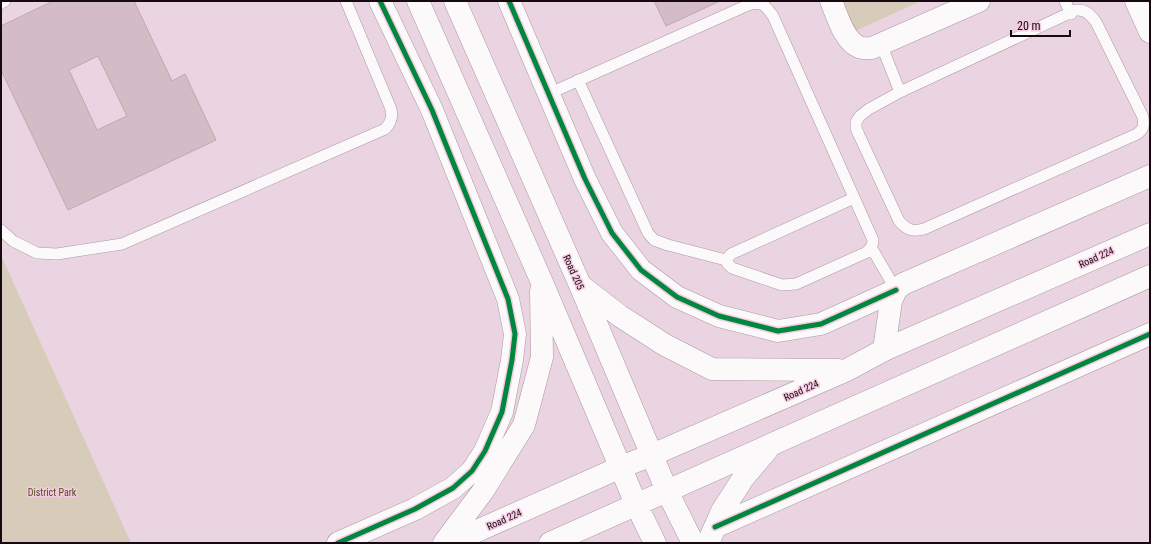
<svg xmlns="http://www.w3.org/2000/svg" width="1151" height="544" font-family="'Roboto Condensed',sans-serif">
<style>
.green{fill:#d7cbba}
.building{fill:#d4bcc6;stroke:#bca9b1;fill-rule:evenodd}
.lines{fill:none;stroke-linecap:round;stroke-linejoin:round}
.lane-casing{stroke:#aa98a2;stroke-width:12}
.street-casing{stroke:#aa98a2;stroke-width:23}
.secondary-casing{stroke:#aa98a2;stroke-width:23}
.lane{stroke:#fcf9fa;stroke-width:11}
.street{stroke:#fcf9fa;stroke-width:22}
.secondary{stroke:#fcf9fa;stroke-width:22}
.cycleway-casing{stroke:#f5cae2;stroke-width:8}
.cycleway{stroke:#00873e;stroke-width:5}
.labels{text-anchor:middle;stroke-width:3;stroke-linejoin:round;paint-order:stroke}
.street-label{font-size:10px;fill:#170911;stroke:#f5cae2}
.park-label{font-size:10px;fill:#524d1b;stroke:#f5cae2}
</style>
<rect width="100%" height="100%" fill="#ebd4e1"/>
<path class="green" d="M839,1h82l-68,31z
M1,255l130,288h-130z"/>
<path class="building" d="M53,1h81l38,80 13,-7 31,66 -148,70 -67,-140v-44zM98,56l29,60 -30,14 -28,-60z
M654,1h66l-54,25z"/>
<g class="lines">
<g class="lane-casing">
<path id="lane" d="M1065,1l6,13
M1,3l4,-2
M1076,10c10,-1 14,5 20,12l47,95c1,9 1,12 -6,17l-213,95c-11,3 -17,1 -25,-8l-40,-86 -3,-7v-6l4,-6 9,-7 31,-17z
M881,44l19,48
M578,80l70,153 6,7 14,5 58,15
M548,94l200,-89c15,-4 17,0 25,11l100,224c0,6 -3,10 -8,13l-69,31 -14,1 -50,-17 -5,-5 -1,-3 5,-6 123,-56
M1,230l12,11 24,12 20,1 65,-10 263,-115c6,-6 8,-12 6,-20l-45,-108
M871,247l25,43"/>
</g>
<g class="street-casing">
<path id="street" d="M509,1l76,178 27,54 29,37 36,27 42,19 59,15 43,-7 75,-34
M831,1c6,14 13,40 28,46 4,2 9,1 13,1l107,-47
M1136,1l14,31
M884,350l7,-49 5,-11 7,-6 247,-108
M715,527l435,-193"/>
</g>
<g class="secondary-casing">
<path id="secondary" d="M418,1l123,279 95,224 19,39
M455,1l125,284 87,206 26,52
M581,286l39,30 45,29 47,24 126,1
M338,543l77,-34 38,-21 19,-17 13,-20 17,-39 10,-52 3,-26 -7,-35 -76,-189 -52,-109
M444,543l39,-52 41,-66 18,-68 -1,-66
M450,543l171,-76 31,-12 193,-84 39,-21 266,-116
M550,543l600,-267
M708,543l14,-32 22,-34 23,-27"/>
</g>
<use href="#lane" class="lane"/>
<use href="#street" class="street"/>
<use href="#secondary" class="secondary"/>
<g class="cycleway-casing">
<path id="cycleway" d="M509,1l76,178 27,54 29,37 36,27 42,19 59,15 43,-7 75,-34
M715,527l435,-193
M338,543l77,-34 38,-21 19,-17 13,-20 17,-39 10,-52 3,-26 -7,-35 -76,-189 -52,-109"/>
</g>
<use href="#cycleway" class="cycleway"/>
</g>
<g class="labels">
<g class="street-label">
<text transform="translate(1096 257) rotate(-24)" y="4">Road 224</text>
<text transform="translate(574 272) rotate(66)" y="4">Road 205</text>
<text transform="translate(801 390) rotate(-24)" y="4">Road 224</text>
<text transform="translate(504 519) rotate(-24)" y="4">Road 224</text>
</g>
<g class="park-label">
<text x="52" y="496">District Park</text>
</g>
</g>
<rect width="1151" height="544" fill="none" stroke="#170911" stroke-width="4"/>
<path d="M1011 30v6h59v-6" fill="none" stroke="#170911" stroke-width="2"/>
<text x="1017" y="30" font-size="12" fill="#170911" stroke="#f5cae2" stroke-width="3" paint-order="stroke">20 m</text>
</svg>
